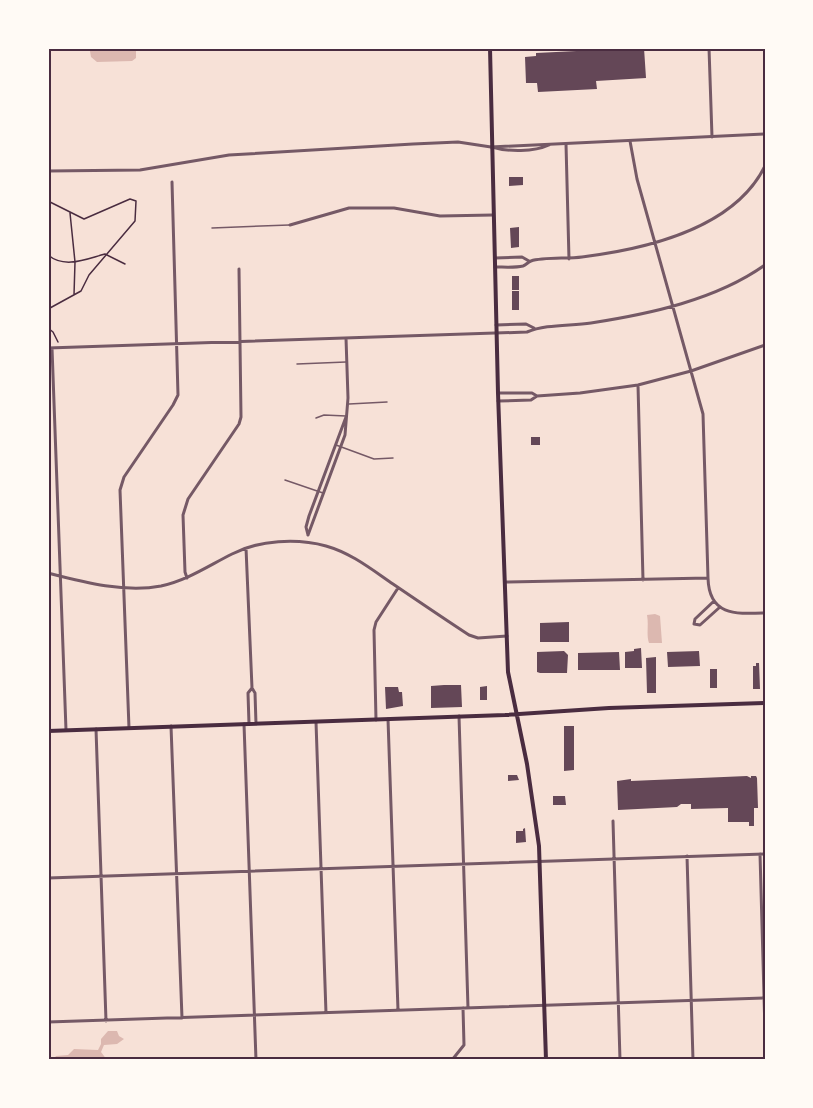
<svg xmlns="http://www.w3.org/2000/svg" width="813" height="1108" font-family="'Roboto Serif',serif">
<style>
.water{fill:#dcb8b0}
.building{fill:#644757}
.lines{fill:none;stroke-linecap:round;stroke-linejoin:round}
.path{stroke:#4a2c40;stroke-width:1.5}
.service{stroke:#755966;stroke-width:1.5}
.minor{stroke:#755966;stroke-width:3}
.tertiary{stroke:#755966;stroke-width:3}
.secondary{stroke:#4a2c40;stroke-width:4}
.neatline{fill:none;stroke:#4a2c40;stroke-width:2}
</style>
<rect width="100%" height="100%" fill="#f7e1d7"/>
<path class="water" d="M93,48h41l2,3v7l-4,3 -35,1 -6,-5 -1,-6z
M655,614l5,2 2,27h-13c-3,-9 0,-18 -2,-28z
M108,1031h9l2,5 5,3 -7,5 -13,1 -3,7 6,8h-54l3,-4 12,-1 6,-6 24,1 3,-6v-5z"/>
<path class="building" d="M637,48h7l2,30 -50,3 1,8 -59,3 -1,-9h-11l-1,-26 11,-1v-3z
M509,177h14v8l-14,1z
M519,227v20l-8,1 -1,-20z
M512,276h7v14h-7z
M512,291h7v19h-7z
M531,437h9v8h-9z
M569,622v20h-29v-19z
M641,648l1,20h-17v-16l9,-1v-2z
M564,651l4,4 -1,18h-27l-3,-1v-20z
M699,651l1,15 -32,1 -1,-15z
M619,652l1,18h-42v-17z
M656,657v36h-9l-1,-35z
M756,663h3l1,26h-7v-23h3z
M710,669h7v19h-7z
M444,685h17l1,22 -31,1v-22z
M487,686v14h-7v-13z
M385,687h13l1,5h3l1,14 -17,3z
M564,726h10v44l-10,1z
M508,775h9l2,5 -11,1z
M747,776l4,2v-2h5l1,2 1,30h-4v18h-5v-4h-21v-14l-37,1v-5h-10l-4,3 -59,3 -1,-29 14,-2v2z
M553,796h12l1,9h-13z
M525,828l1,14 -10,1v-12h7v-2z"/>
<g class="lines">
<path class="path" d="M48,201l36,18 46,-20 6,2 -1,20 -46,54 -8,16 -31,17 -1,21
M70,213l5,49 -1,33
M48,255c17,14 38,4 57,-1l20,10
M48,328l5,4 5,10"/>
<path class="service" d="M212,228l77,-3
M297,364l49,-2
M349,404l38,-2
M316,418l8,-3 22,1
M336,445l38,14 19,-1
M285,480l38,13"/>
<path class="minor" d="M709,48l3,89
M630,141l7,38 66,235 5,164
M566,144l3,115
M48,171l92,-1 89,-15 184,-11 45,-2 33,5
M290,225l59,-17h45l46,8 53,-1
M495,258l27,-1 7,4
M495,267c9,0 20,1 28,-1 3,-1 5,-4 8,-5 12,-4 37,-2 51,-4 64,-8 152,-28 183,-91
M496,325l30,-1 8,4
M48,348l479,-16c19,-8 43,-6 64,-9 58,-9 125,-23 174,-58
M52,348l14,382
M638,385l5,195
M498,393h34l5,3
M498,401l33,-1 6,-4 43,-3 58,-8 53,-14 74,-26
M308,535l37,-100 3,-37 -2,-60
M308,535l-2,-8 3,-11 37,-99
M246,548l6,140 3,5 1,31
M48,573c35,9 76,20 113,13 27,-6 47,-20 71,-32 27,-14 65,-16 94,-8 25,7 45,23 67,38 25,17 50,34 76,51l9,3 29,-2
M187,578l-2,-6 -2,-57 5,-16 51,-75 2,-7 -2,-148
M505,582l203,-4c1,38 28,36 57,35
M714,601l-19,18 -1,5 6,1 20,-18
M459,716l9,292
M388,719l10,291
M376,720l-2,-90 2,-8 22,-34
M316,722l10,291
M244,724l12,336
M249,724l-1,-31 4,-5
M171,726l11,292
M129,728l-9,-238 4,-13 49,-72 5,-10 -6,-213
M96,729l10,292
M613,821l7,239
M760,854l5,177
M687,856l6,204
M48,878l717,-24
M48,1022l717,-24
M452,1060l12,-15 -1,-37"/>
<path class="tertiary" d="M491,147l274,-13
M492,147c16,5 42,5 57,-2"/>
<path class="secondary" d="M490,48l8,345 10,279 19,92 12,82 7,214
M48,731l457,-16 104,-7 156,-5"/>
</g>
<rect width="813" height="1108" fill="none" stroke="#fffaf5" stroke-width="99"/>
<rect x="50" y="50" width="714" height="1008" class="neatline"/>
</svg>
